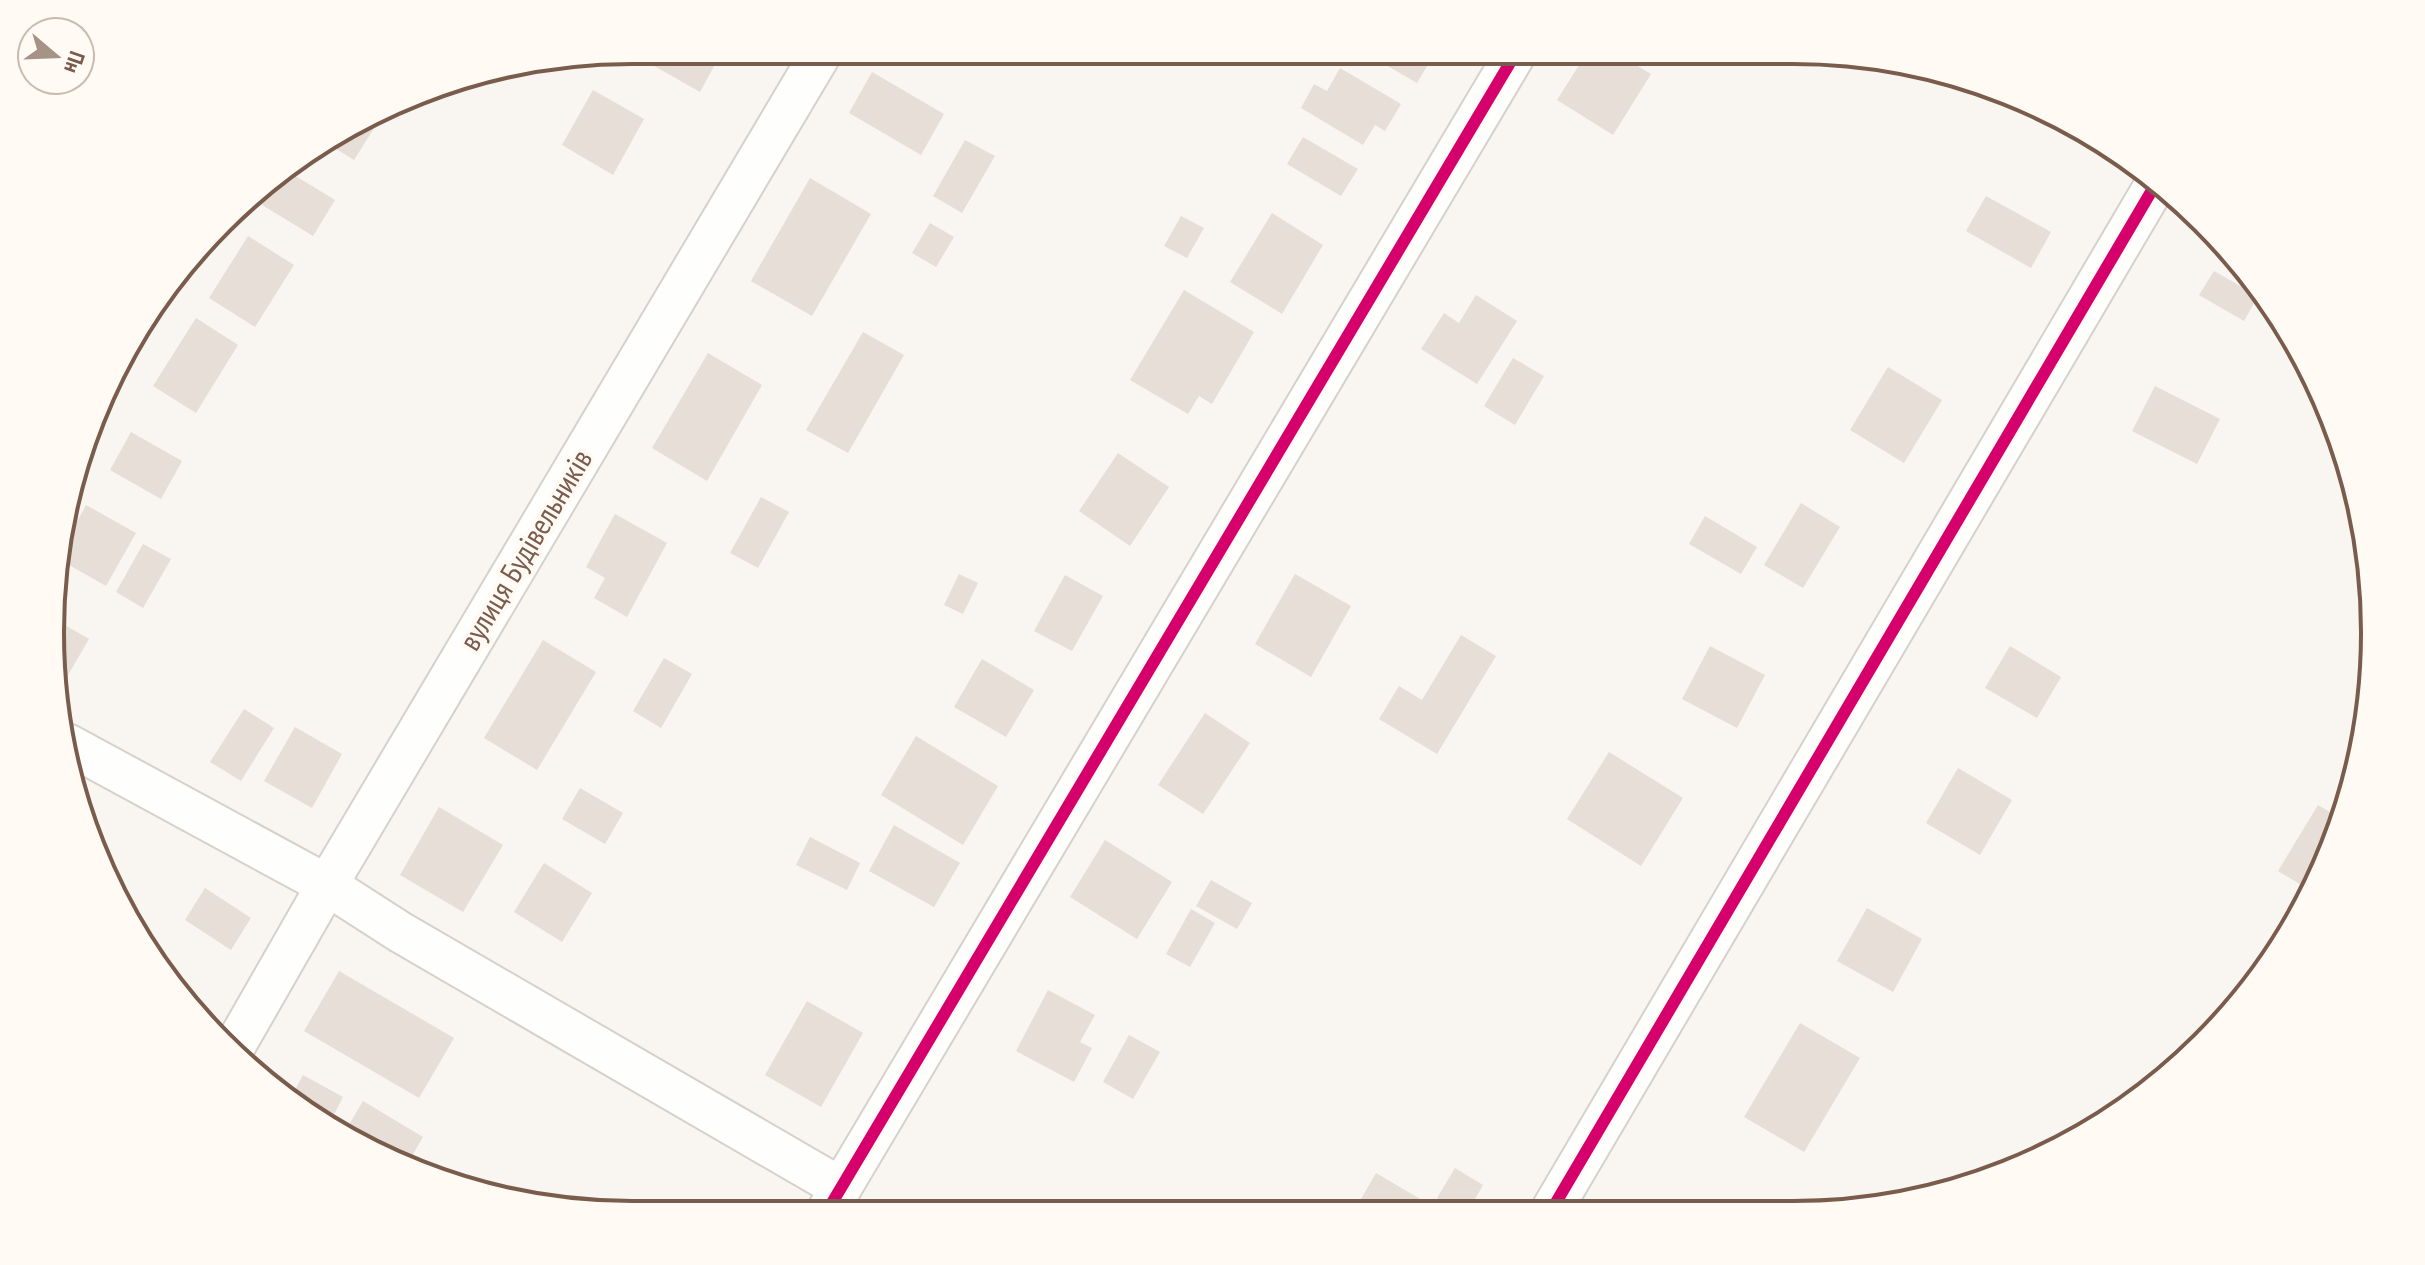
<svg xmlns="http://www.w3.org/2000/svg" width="2425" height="1265" font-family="'PT Sans Narrow',sans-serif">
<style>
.building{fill:#e6ded7}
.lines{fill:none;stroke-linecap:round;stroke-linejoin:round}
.minor-casing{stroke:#d7d1cb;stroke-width:44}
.minor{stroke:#fefefd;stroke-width:40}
.cycleway-casing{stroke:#fffaf3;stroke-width:17}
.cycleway{stroke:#d6006c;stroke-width:12}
.labels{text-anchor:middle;stroke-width:8;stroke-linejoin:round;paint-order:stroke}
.street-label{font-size:30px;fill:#7a5c4d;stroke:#fffaf3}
.rim{fill:none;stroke:#7a5c4d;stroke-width:4}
</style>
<rect width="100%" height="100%" fill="#f9f5f0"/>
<path class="building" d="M657,50h66l-23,42 -51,-29z
M990,50h22l-5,10z
M1376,51h60l-19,32 -45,-26z
M1588,51h25l38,23 -38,61 -56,-35z
M1340,68l61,36 -16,27 -10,-6 -12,20 -62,-37 13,-24 13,7z
M872,72l72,42 -23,41 -72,-42z
M593,90l51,29 -31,56 -51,-30z
M383,114l-29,46 -26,-16z
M1303,137l55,32 -17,27 -54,-32z
M965,140l30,16 -33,57 -29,-17z
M284,169l51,31 -22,36 -51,-31z
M810,178l61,36 -59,102 -61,-35z
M1986,196l65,36 -20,36 -65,-37z
M1272,213l51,32 -41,69 -52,-32z
M1181,216l23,12 -17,30 -23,-12z
M930,223l24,14 -18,30 -24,-14z
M248,236l46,29 -39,62 -46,-29z
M2214,271l44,25 -14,25 -45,-26z
M1184,290l70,42 -42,72 -13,-8 -11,18 -58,-34z
M1476,295l41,26 -40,63 -56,-35 23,-36 15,10z
M196,318l42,27 -42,68 -43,-27z
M863,332l41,23 -56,98 -42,-23z
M708,353l54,32 -55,96 -55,-33z
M1513,358l31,18 -29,49 -31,-19z
M1888,367l54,33 -38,63 -54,-33z
M2155,386l65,33 -23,45 -65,-33z
M131,432l51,29 -21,38 -51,-29z
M1118,453l51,34 -39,59 -51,-35z
M761,497l28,15 -31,56 -28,-15z
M1801,503l39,24 -37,61 -39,-23z
M86,505l50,28 -30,53 -44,-25 2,-15z
M615,514l52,29 -40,74 -33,-19 11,-20 -19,-11z
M1705,516l52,31 -16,27 -52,-30z
M143,544l28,15 -28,49 -27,-16z
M959,574l19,9 -15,31 -19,-9z
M1295,574l56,32 -40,71 -56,-33z
M1065,575l38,21 -31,55 -38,-20z
M56,620l33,19 -25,43 -12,-7 -1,-4z
M1461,635l35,21 -59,98 -58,-35 20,-33 23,14z
M543,640l53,32 -59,98 -53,-32z
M1710,646l55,29 -28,53 -55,-29z
M2010,646l51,31 -24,41 -52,-30z
M664,658l28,16 -31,54 -28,-17z
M982,659l52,31 -28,47 -52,-30z
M244,709l30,19 -33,53 -31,-19z
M1205,713l45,30 -47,71 -45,-29z
M295,727l47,27 -30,54 -48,-27z
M916,736l82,50 -35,59 -82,-50z
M1609,752l74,46 -42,68 -74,-47z
M1958,768l54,32 -32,55 -54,-32z
M580,788l43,25 -18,31 -43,-25z
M2318,805l24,14 -29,73 -35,-21z
M439,807l64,38 -40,67 -63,-37z
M894,825l66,38 -26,44 -65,-36z
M810,837l50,26 -13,27 -51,-25z
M1105,840l67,42 -35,57 -67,-42z
M544,863l48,30 -30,49 -48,-30z
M1211,880l41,23 -15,26 -41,-23z
M205,888l46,30 -20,32 -46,-30z
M1867,908l55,31 -29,53 -56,-31z
M1191,909l24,14 -25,44 -24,-13z
M2292,918l3,2 -14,21 -2,-1z
M339,971l115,67 -35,60 -115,-67z
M1048,990l47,25 -15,27 12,6 -18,34 -58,-31z
M807,1001l56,32 -42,74 -56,-32z
M1800,1023l60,35 -56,94 -60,-35z
M1129,1035l31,17 -27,47 -30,-17z
M303,1075l40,22 -15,29 -39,-25z
M363,1101l60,36 -17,29 -32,-11 -31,-20z
M1455,1168l28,17 -15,26h-10l-21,-13z
M1376,1173l61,36 -1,2h-82z"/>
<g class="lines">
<g class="minor-casing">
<path id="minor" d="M69,745l258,140 73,47 441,256
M232,1051l95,-166 496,-835
M1551,1211l607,-1031
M826,1213l691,-1162"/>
</g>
<use href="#minor" class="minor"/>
<g class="cycleway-casing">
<path id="cycleway" d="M1551,1211l607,-1031
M826,1213l691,-1162"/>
</g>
<use href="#cycleway" class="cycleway"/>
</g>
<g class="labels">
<g class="street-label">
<text transform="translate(526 550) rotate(-59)" y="10">вулиця Будівельників</text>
</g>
</g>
<path d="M0 0H2425V1265H0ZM632 64H1793A568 568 0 0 1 2361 632V633A568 568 0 0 1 1793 1201H632A568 568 0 0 1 64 633V632A568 568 0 0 1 632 64Z" fill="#fffaf3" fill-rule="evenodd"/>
<path class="rim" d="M632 64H1793A568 568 0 0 1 2361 632V633A568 568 0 0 1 1793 1201H632A568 568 0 0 1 64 633V632A568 568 0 0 1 632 64Z"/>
<g transform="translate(56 56) rotate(109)"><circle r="38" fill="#fffaf3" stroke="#cabbb1" stroke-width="2"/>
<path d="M0-6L14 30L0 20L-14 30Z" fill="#a69286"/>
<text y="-12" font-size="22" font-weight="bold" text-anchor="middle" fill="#7a5c4d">Пн</text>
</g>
</svg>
